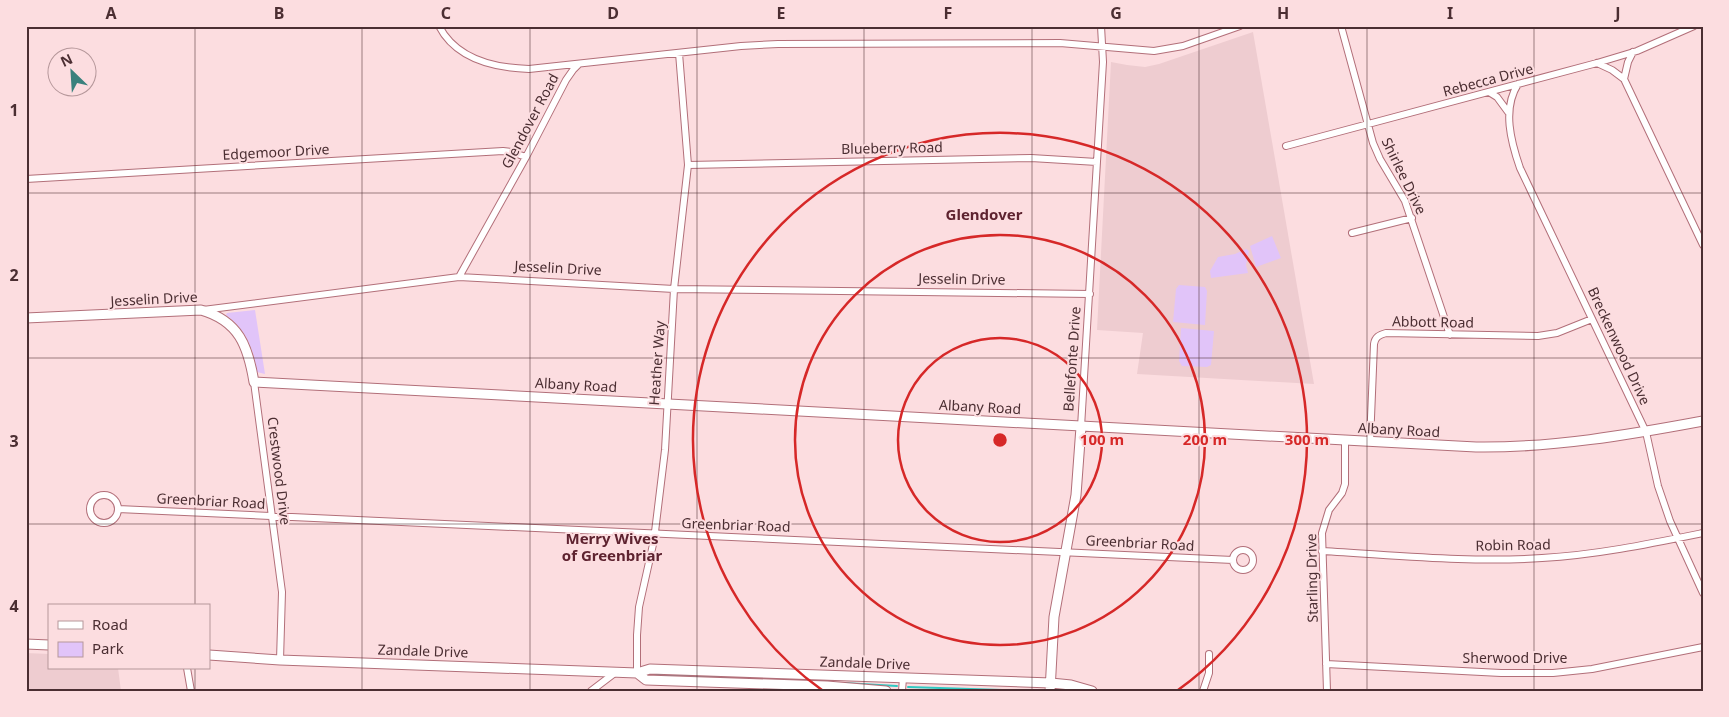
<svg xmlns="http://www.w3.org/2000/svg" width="1729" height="717" font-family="'Noto Sans',sans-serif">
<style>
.built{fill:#eeccd0}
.green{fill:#e1c4f9}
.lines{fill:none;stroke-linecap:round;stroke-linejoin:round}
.stream{stroke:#31c9c2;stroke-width:2}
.street-casing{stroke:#b26f79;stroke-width:8}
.secondary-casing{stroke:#b26f79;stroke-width:11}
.street{stroke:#fff;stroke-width:6}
.secondary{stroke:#fff;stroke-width:9}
.grid{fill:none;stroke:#4b2e32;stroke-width:1;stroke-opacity:0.55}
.ring{fill:none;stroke:#d62828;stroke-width:2.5}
.labels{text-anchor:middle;stroke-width:4;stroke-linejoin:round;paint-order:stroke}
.street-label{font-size:14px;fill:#4b2e32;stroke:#fcdde0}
.neighbourhood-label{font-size:15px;font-weight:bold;fill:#5e2330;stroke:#fcdde0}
.centre{fill:#d62828;stroke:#fcdde0;stroke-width:2.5}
.ring-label{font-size:15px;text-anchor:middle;font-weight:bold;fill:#d62828;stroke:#fcdde0;stroke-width:4;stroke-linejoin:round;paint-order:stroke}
.neatline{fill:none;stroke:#4b2e32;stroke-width:2}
.grid-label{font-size:16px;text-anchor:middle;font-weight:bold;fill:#4b2e32}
</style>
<rect width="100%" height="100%" fill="#fcdde0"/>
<path class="built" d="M1253,32l61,352 -177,-10 6,-41 -46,-3 14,-268 16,3 18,2 14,-3z
M26,653l23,1v14h69l3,23h-95z"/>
<path class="green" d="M1272,236l9,22 -25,9 -6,-21z
M1246,249l3,2 -3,14 2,8 -37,5 -1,-7 8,-14 17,-3z
M1179,285l26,2 2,4 -2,34 -32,-3 3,-33z
M255,310l10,64 -8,-2c-3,-22 -11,-43 -31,-57l1,-2z
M1181,328l33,3 -3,34 -4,2 -25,-1 -3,-5z"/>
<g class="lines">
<path class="stream" d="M648,674l140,6
M843,683l54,3
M908,687l124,4"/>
<g class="street-casing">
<path id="street" d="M439,26c17,33 56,42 90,43l212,-23 37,-2 282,-1 94,8 29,-5 57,-20
M1341,26l32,117 7,16 25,42 45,134
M1597,63l15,7 12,9 79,166
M1624,79l4,-17 5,-10
M1518,84c-16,25 -7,58 2,84l126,264 12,54 12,35 33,72
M1489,92l8,5 11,15
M1286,146l311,-83 40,-12 57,-25
M688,165l343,-7 66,4
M26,179l477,-28 8,1 15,5
M1352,233l60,-15
M459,277l67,-120 40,-77 7,-10 6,-6
M203,310l256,-33 215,12 416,5
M254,382l28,210 -2,68
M1081,427l22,-365 -2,-36
M1370,442l4,-98c1,-7 5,-9 12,-11l152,3 19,-3 35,-14
M90 509a14 14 0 1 1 28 0a14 14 0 1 1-28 0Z
M118,509l1115,51
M1233 560a10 10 0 1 1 20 0a10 10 0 1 1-20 0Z
M1322,551c73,4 147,12 220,7 54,-3 107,-14 161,-25
M1326,664l175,9h52l39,-4 111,-22
M187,668l4,23
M637,673v-38l2,-28 15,-67 11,-90 9,-161 14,-124 -9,-112
M591,691l25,-19
M902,691l1,-13
M1203,691l6,-18v-19
M1327,691l-5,-158 7,-23 13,-17 3,-9v-43"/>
</g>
<g class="secondary-casing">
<path id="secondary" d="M26,318l175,-8c38,11 47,36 53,72l1222,65c76,1 152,-12 227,-26
M26,644l23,1
M209,655l71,5 357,13 13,-4 401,14 20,2 21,6
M637,673l9,7 181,6 59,5
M1050,691l4,-74 22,-122 5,-68"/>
</g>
<use href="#street" class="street"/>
<use href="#secondary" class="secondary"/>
</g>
<path class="grid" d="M195,26v580M362,26v665M530,26v665M697,26v665M864,26v665M1032,26v665M1199,26v665M1367,26v665M1534,26v665M26,193h1677M26,358h1677M26,524h1677M195,668v23"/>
<g class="ring">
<circle cx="1000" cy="440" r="102"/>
<circle cx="1000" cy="440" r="205"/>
<path d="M822 690A307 307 0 1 1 1178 690"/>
</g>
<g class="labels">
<g class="street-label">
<text transform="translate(1488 80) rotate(-15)" y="5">Rebecca Drive</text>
<text transform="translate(530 121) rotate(-62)" y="5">Glendover Road</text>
<text transform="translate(892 148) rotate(-1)" y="5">Blueberry Road</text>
<text transform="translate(276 152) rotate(-3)" y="5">Edgemoor Drive</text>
<text transform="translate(1404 176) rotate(64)" y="5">Shirlee Drive</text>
<text transform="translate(558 268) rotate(3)" y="5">Jesselin Drive</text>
<text transform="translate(962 279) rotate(1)" y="5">Jesselin Drive</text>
<text transform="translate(154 299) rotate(-3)" y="5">Jesselin Drive</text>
<text transform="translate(1433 322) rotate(1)" y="5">Abbott Road</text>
<text transform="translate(1619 346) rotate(65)" y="5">Breckenwood Drive</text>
<text transform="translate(1072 359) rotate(-86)" y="5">Bellefonte Drive</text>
<text transform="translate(657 363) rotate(-86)" y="5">Heather Way</text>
<text transform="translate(576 385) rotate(3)" y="5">Albany Road</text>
<text transform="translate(980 407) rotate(3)" y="5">Albany Road</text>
<text transform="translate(1399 430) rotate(3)" y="5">Albany Road</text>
<text transform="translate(279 471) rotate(83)" y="5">Crestwood Drive</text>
<text transform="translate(211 501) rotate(3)" y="5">Greenbriar Road</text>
<text transform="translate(736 525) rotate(2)" y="5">Greenbriar Road</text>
<text transform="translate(1140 543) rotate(3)" y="5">Greenbriar Road</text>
<text transform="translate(1513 545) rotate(-1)" y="5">Robin Road</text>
<text transform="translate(1312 578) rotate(-91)" y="5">Starling Drive</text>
<text transform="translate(423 651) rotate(2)" y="5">Zandale Drive</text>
<text x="1515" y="663">Sherwood Drive</text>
<text transform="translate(865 663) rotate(2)" y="5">Zandale Drive</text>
</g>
<g class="neighbourhood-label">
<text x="984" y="220">Glendover</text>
<text x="612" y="544">Merry Wives<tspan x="612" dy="17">of Greenbriar</tspan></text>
</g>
</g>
<circle cx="1000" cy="440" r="8" class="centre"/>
<g class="ring-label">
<text x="1102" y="445">100 m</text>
<text x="1205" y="445">200 m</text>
<text x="1307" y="445">300 m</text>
</g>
<rect width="1729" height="717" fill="none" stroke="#fcdde0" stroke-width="55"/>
<rect x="48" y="604" width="162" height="65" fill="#fcdde0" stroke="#b5979a"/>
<rect x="58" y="621" width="25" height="8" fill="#ffffff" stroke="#b5979a"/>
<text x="92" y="630" font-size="15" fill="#4b2e32">Road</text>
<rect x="58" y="642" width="25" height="15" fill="#e1c4f9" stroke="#b5979a"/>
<text x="92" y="654" font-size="15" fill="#4b2e32">Park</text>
<g transform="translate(72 72) rotate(335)"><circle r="24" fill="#fcdde0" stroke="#b5979a"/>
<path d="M0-4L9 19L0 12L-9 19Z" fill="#3a817d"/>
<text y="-8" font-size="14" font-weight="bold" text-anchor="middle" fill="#4b2e32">N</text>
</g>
<rect x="28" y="28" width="1674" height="662" class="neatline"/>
<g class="grid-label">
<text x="111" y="19">A</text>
<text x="279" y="19">B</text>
<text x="446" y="19">C</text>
<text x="613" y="19">D</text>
<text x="781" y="19">E</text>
<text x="948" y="19">F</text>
<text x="1116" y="19">G</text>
<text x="1283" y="19">H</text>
<text x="1450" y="19">I</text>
<text x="1618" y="19">J</text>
<text x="14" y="116">1</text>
<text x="14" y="281">2</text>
<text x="14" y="447">3</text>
<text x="14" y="612">4</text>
</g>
</svg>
